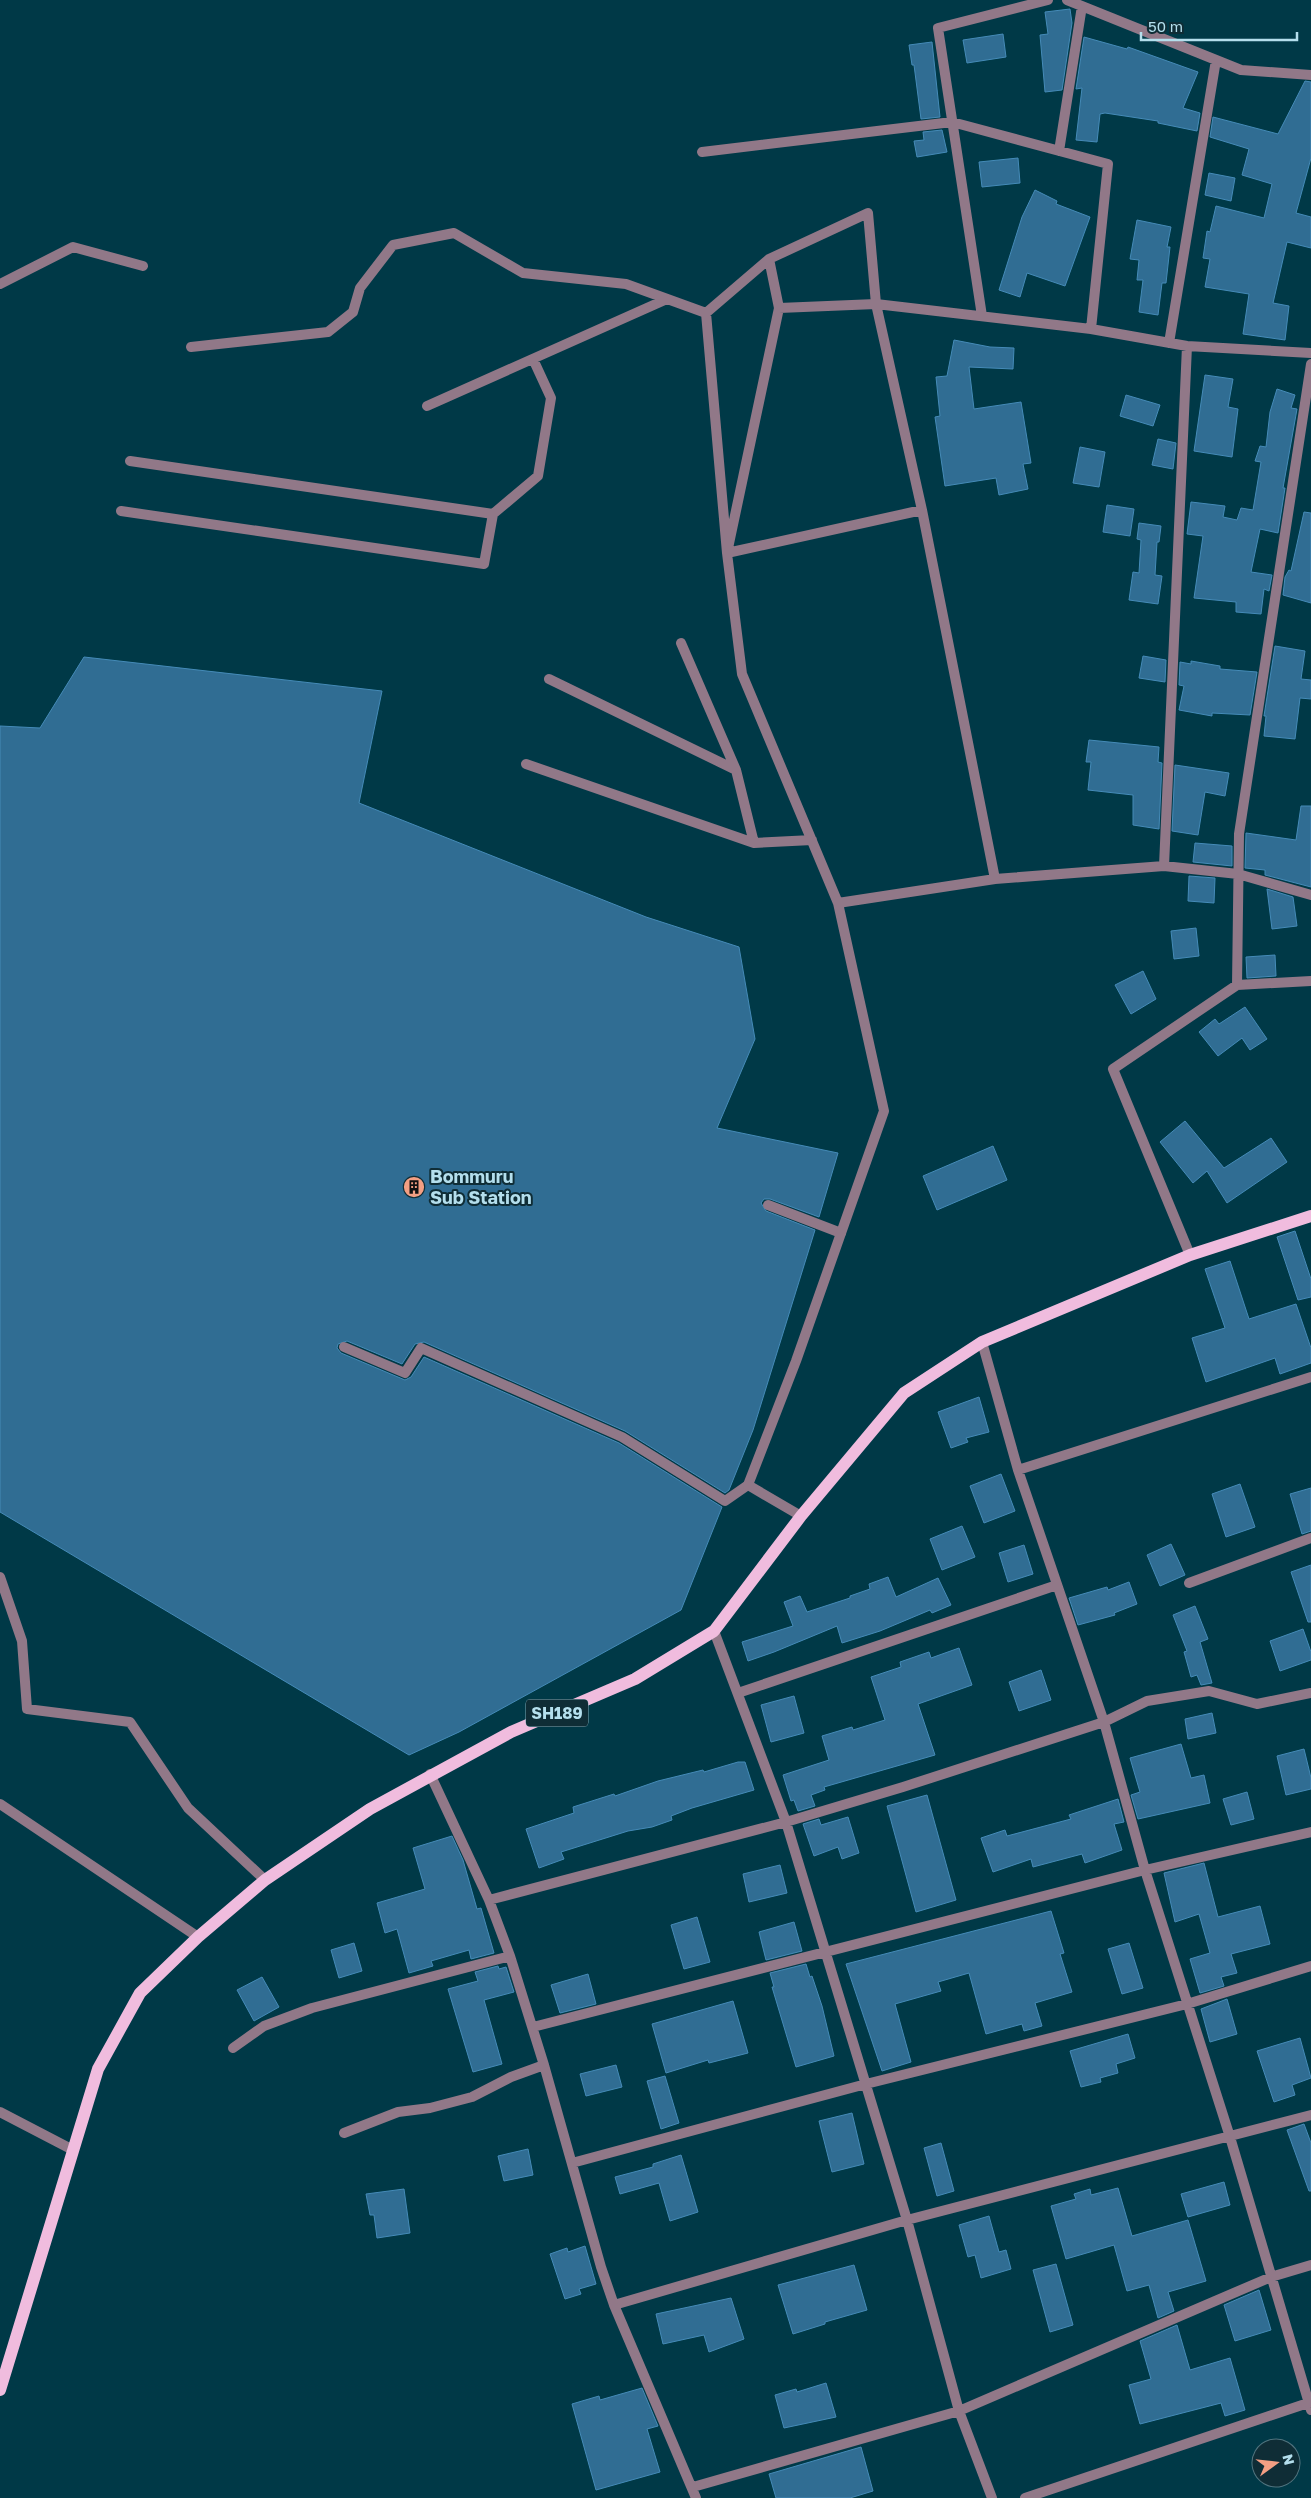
<svg xmlns="http://www.w3.org/2000/svg" width="1311" height="2498" font-family="'Golos Text',sans-serif">
<style>
.building{fill:#306d93;stroke:#458bb8}
.lines{fill:none;stroke-linecap:round;stroke-linejoin:round}
.service{stroke:#917888;stroke-width:10}
.minor{stroke:#917888;stroke-width:10}
.primary{stroke:#f0bcde;stroke-width:12}
.labels{text-anchor:middle;stroke-width:4;stroke-linejoin:round;paint-order:stroke}
.shield{fill:#0f2d36;stroke:#82aab6;stroke-width:1}
.shield-label{font-size:16px;font-weight:bold;fill:#b4dfed}
.poi-label{font-size:18px;font-weight:bold;fill:#b4dfed;stroke:#0f2d36;text-anchor:start}
</style>
<rect width="100%" height="100%" fill="#003947"/>
<path class="building" d="M1070,9l2,14 -10,67 -17,2 -5,-57 8,-1 -3,-22z
M1003,34l3,23 -39,6 -4,-23z
M1084,37l43,12 1,-2 70,25 -15,36 17,5 -3,18 -39,-8v-2l-53,-8 -5,1 -3,28 -21,-2 6,-52 -6,1z
M932,42l8,75 -19,2 -7,-54h-2l-3,-20z
M1305,81l6,1v76l-15,55 15,4v31l-24,-6 -14,61 16,3 -4,34 -42,-6 6,-40 -44,-7 5,-28 -7,-1 4,-27 3,1 6,-26 48,12 8,-34 -30,-9 7,-26 -39,-12 3,-20 65,17z
M942,130l5,22 -30,5 -3,-16 10,-1 -1,-8z
M1018,158l2,25 -38,4 -3,-25z
M1209,173l26,5 -4,23 -26,-6z
M1035,190l22,11 -1,3 34,13 -25,69 -38,-13 -7,24 -21,-7 23,-73z
M1137,220l34,7 -4,20h3l-4,36h-4l-4,32 -19,-3 4,-32h-6l2,-20 -9,-1z
M954,340l36,7 24,1 -1,21 -44,-2 5,42 47,-7 10,61 -8,1 5,25 -29,6 -3,-17 -51,8 -10,-69 5,-1 -4,-39 11,-1z
M1205,375l28,4 -5,28 10,2 -6,48 -38,-6z
M1277,389l18,6 -4,13 6,1 -14,79h2l-7,45 -18,-4 -9,43 21,3 -3,16 -5,-2 -3,25 -25,-2v-10l-42,-4 9,-62 -16,-2 4,-32 34,4 -2,11 14,3 4,-12 12,2 8,-48 -6,-1 5,-15 6,1 4,-35z
M1126,395l34,10 -7,21 -33,-10z
M1158,439l18,4 -3,26 -21,-4z
M1080,447l25,5 -6,35 -26,-4z
M1107,505l27,4 -4,27 -27,-4z
M1304,512l7,1v90l-28,-8 2,-18 4,-7 2,1z
M1139,523l22,3 -2,16h-2l-2,33 7,1 -4,28 -29,-4 4,-28 6,1 2,-33 -4,-1z
M1275,646l30,5 -4,28 10,1v19l-11,-1 -5,41 -31,-3 2,-20h-2z
M1143,656l23,4 -1,22 -26,-4z
M84,657l298,34 -23,112 287,114 93,30 16,92 -38,89 121,25 -19,64 -49,-18h-6l-3,4 5,8 49,19 -62,200 -24,60 -4,3 -100,-62 -201,-89 -9,2 -13,20 -55,-23 -9,3 -1,4 4,5 64,27 6,-3 13,-20 195,86 103,64 -41,103 -222,122 -50,23 -409,-243v-786l40,2z
M1191,661l29,5v3l37,3 -7,43 -38,-2v3l-33,-6 5,-24 -5,-1 1,-23 11,2z
M1089,740l70,7 -1,15 4,1 -3,66 -26,-4v-30l-45,-5 3,-28h-5z
M1175,765l54,8 -4,23 -20,-4 -7,43 -26,-4z
M1301,806h10v81l-46,-12v-5l-20,-2 1,-35 50,7z
M1195,843l37,3v20l-39,-4z
M1189,876l26,2 -1,25 -26,-2z
M1267,889l26,8 4,29 -25,3z
M1196,928l3,28 -25,3 -3,-28z
M1275,955l1,21 -29,2 -1,-21z
M1143,971l13,28 -25,15 -16,-29z
M1245,1007l22,32 -17,11 -8,-12 -24,18 -19,-24 16,-13 4,5z
M1185,1121l39,47 47,-30 16,24 -60,41 -20,-32 -14,12 -33,-41z
M993,1146l14,34 -70,30 -14,-34z
M1295,1231l16,48v18l-13,3 -21,-63z
M1230,1261l19,58 47,-15 15,44v15l-31,11 -5,-16 -69,24 -14,-44 33,-10 -20,-59z
M979,1397l10,35 -23,6 2,4 -17,6 -13,-36z
M1001,1474l14,37 -31,12 -14,-37z
M1240,1484l15,43 -29,10 -14,-43z
M1311,1488v43l-9,3 -12,-40z
M962,1526l13,31 -33,13 -12,-31z
M1171,1544l14,31 -25,11 -13,-31z
M1024,1545l9,29 -25,8 -9,-29z
M1311,1565v57h-3l-17,-50z
M888,1577l8,20 42,-19 13,27 -19,8 -2,-3 -50,21 -38,12 -5,-17 -63,26 -26,9 -6,-19 51,-16 -9,-24 16,-6 7,16 43,-14v-2l20,-7 -1,-5z
M1129,1582l8,22 -23,9 1,2 -37,10 -9,-27 38,-11 1,3z
M1195,1606l13,33 -8,3 12,41 -11,2 -4,-10 -6,2 -7,-25 3,-1 -14,-36z
M1303,1629l8,23v8l-31,11 -10,-30z
M959,1648l13,37 -54,19 17,51 -111,32 1,3 -14,5 4,11 -17,5 -4,-11 -3,1 -8,-26 46,-15 -7,-24 30,-9 1,3 32,-10 -14,-43 30,-10 -1,-5 29,-10 2,6z
M1041,1670l10,30 -32,11 -10,-29z
M794,1696l10,37 -33,9 -10,-37z
M1212,1713l4,20 -28,6 -3,-20z
M1181,1744l10,34 13,-3 6,28 -72,16 -7,-24 9,-3 -10,-34z
M1304,1749l7,29v11l-25,6 -9,-39z
M738,1762h7l9,28 -62,18 -21,8 1,4 -20,7 -24,4 -67,21 3,7 -25,9 -13,-39 48,-16 -1,-6 41,-13 1,2 43,-15 45,-11 1,2z
M1247,1792l7,27 -23,6 -8,-26z
M927,1795l29,105 -40,12 -29,-106z
M1118,1799l6,23 -10,2 8,26 -37,13 -3,-9 -49,13 -2,-8 -38,13 -12,-34 24,-8 2,6 64,-17 -2,-4z
M848,1817l11,36 -17,6 -4,-12 -24,9 -11,-32 16,-5 2,6z
M452,1836l11,24 14,49 4,-1 13,45 -23,6 -2,-9 -38,11 2,5 -24,7 -12,-44 -12,4 -8,-30 48,-14 -12,-41z
M1204,1863l14,54 42,-11 10,38 -39,10 6,19 -16,4 3,9 -24,7 -10,-34 20,-6 -11,-39 -24,8 -11,-49z
M780,1865l7,28 -38,9 -6,-28z
M1051,1911l13,42 -4,1 12,38 -37,11 7,23 -18,5 -2,-7 -36,10 -17,-61 -31,9 3,9 -46,13 16,58 -29,9 -36,-107z
M697,1917l13,45 -26,7 -13,-44z
M794,1922l8,29 -36,9 -7,-28z
M354,1943l8,28 -23,7 -8,-28z
M1129,1943l14,45 -21,6 -14,-45z
M806,1964l4,13 2,-1 10,30 12,50 -38,11 -24,-80h2l-4,-14z
M498,1966l1,3 7,-2 8,25 -30,8 18,64 -29,8 -25,-83 30,-8 -3,-9z
M588,1974l8,30 -36,9 -9,-28z
M262,1977l17,30 -25,14 -17,-31z
M1227,1999l10,35 -27,8 -9,-33z
M733,2001l15,52 -39,10 -1,-3 -42,13 -14,-49z
M1128,2034l7,24 -19,6 2,9 -18,5 1,4 -20,5 -11,-36z
M1300,2038l11,40 -19,7 3,10 -21,7 -17,-51z
M616,2065l6,22 -36,9 -6,-22z
M665,2076l14,47 -18,6 -14,-48z
M852,2113l12,51 -32,8 -13,-51z
M1304,2124l7,19v48h-2l-22,-61z
M941,2143l13,48 -17,5 -13,-48z
M528,2149l5,26 -29,6 -6,-25z
M681,2155l17,57 -28,9 -11,-38 -39,11 -5,-17 38,-10v-3z
M1224,2182l6,23 -42,12 -7,-23z
M1118,2188l14,48 56,-16 18,61 -38,11 6,19 -16,7 -9,-33 -22,6 -13,-46 -48,14 -15,-53 25,-7 -2,-5 16,-5 1,6z
M404,2189l6,44 -33,5 -3,-23h-4l-4,-21z
M989,2216l10,36 7,-2 5,19 -30,9 -6,-23 -7,2 -9,-32z
M585,2246l11,38 -17,5 2,5 -16,5 -15,-45 17,-6 1,4z
M1056,2264l17,61 -23,7 -17,-62z
M854,2265l13,45 -42,12v2l-32,10 -15,-49z
M1259,2290l12,40 -36,11 -11,-36z
M731,2298l13,41 -35,13 -5,-17 -41,9 -7,-30z
M1177,2325l13,45 40,-12 15,52 -20,6 -4,-13 -81,21 -11,-39 22,-6 -11,-38z
M826,2383l10,34 -52,11 -9,-33 21,-6 1,3z
M642,2388l16,38 -11,3 13,43 -64,18 -24,-86 27,-8 1,4z
M861,2447l12,44 -23,7h-74l-7,-24z"/>
<g class="lines">
<path class="service" d="M768,1205l73,28
M344,1347l61,26 16,-25 201,89 103,64 23,-16
M0,2112l73,38"/>
<path class="minor" d="M1067,0l174,70 70,5
M1059,151l23,-145
M702,152l250,-30 156,42 -17,165
M769,259l10,49 -52,245 195,-43
M0,284l73,-37 70,19
M779,308l97,-4 215,25 96,17 124,7
M706,313l63,-54 99,-46 8,91 46,206 73,369
M982,316l-44,-288 110,-28
M1169,343l47,-283
M191,347l137,-15 25,-20 7,-24 33,-43 61,-12 69,40 103,11 80,29 21,240 15,121 96,229 46,208 -88,250 -48,124 53,31
M427,406l240,-107
M130,461l363,53 45,-38 13,-78 -18,-39
M121,511l363,53 9,-50
M681,643l55,127 18,73
M549,679l187,91
M526,764l228,79 58,-3
M1164,866l74,8 73,21
M838,903l157,-24 169,-13 23,-520
M1237,985l2,-151 72,-470
M1190,1255l-77,-186 124,-84 74,-4
M982,1342l36,128 86,252 41,148 85,267 81,273
M1018,1470l293,-93
M0,1577l22,64 5,68 103,13 58,86 77,72
M1189,1583l122,-45
M714,1631l72,191 121,398 52,191 33,87
M738,1693l319,-108
M430,1774l59,126 21,56 34,109 57,202 13,38 82,193
M0,1804l198,133
M489,1900l297,-78 117,-35 201,-65 43,-21 62,-10 48,13 54,-11
M533,2027l612,-157 166,-38
M233,2048l31,-22 48,-18 198,-52
M344,2133l54,-21 32,-4 42,-11 39,-20 33,-12
M572,2163l294,-79 321,-80 124,-38
M614,2305l293,-85 404,-105
M693,2487l266,-76 312,-134 40,-12
M1025,2498l286,-96"/>
<path class="primary" d="M0,2390l98,-321 42,-76 58,-56 67,-57 105,-71 141,-77 124,-53 79,-48 87,-115 103,-123 78,-51 208,-87 121,-39"/>
</g>
<defs>
<g id="building-disc" transform="scale(1.125)"><circle r="9.5" fill="#f39f83" stroke="#0f2d36"/><path d="M-4-6H4V6H1V3H-1V6H-4ZM-2.5-4.3h1.7v1.8h-1.7ZM.8-4.3h1.7v1.8H.8ZM-2.5-1h1.7V.8h-1.7ZM.8-1h1.7V.8H.8Z" fill="#111"/></g>
</defs>
<g fill-rule="evenodd">
<use href="#building-disc" x="414" y="1187"/>
</g>
<g class="labels">
<rect class="shield" x="526" y="1699.5" width="62" height="27" rx="4"/>
<g class="shield-label">
<text x="557" y="1719">SH189</text>
</g>
<g class="poi-label">
<text x="430" y="1183">Bommuru<tspan x="430" dy="21">Sub Station</tspan></text>
</g>
</g>
<g transform="translate(1276 2463) rotate(75)"><circle r="24" fill="#0f2d36" stroke="#51747f"/>
<path d="M0-4L9 19L0 12L-9 19Z" fill="#f39f83"/>
<text y="-8" font-size="14" font-weight="bold" text-anchor="middle" fill="#b4dfed">N</text>
</g>
<path d="M1141 32v8h156v-8" fill="none" stroke="#b4dfed" stroke-width="2.5"/>
<text x="1148" y="32" font-size="15" fill="#b4dfed" stroke="#0f2d36" stroke-width="4" paint-order="stroke">50 m</text>
</svg>
